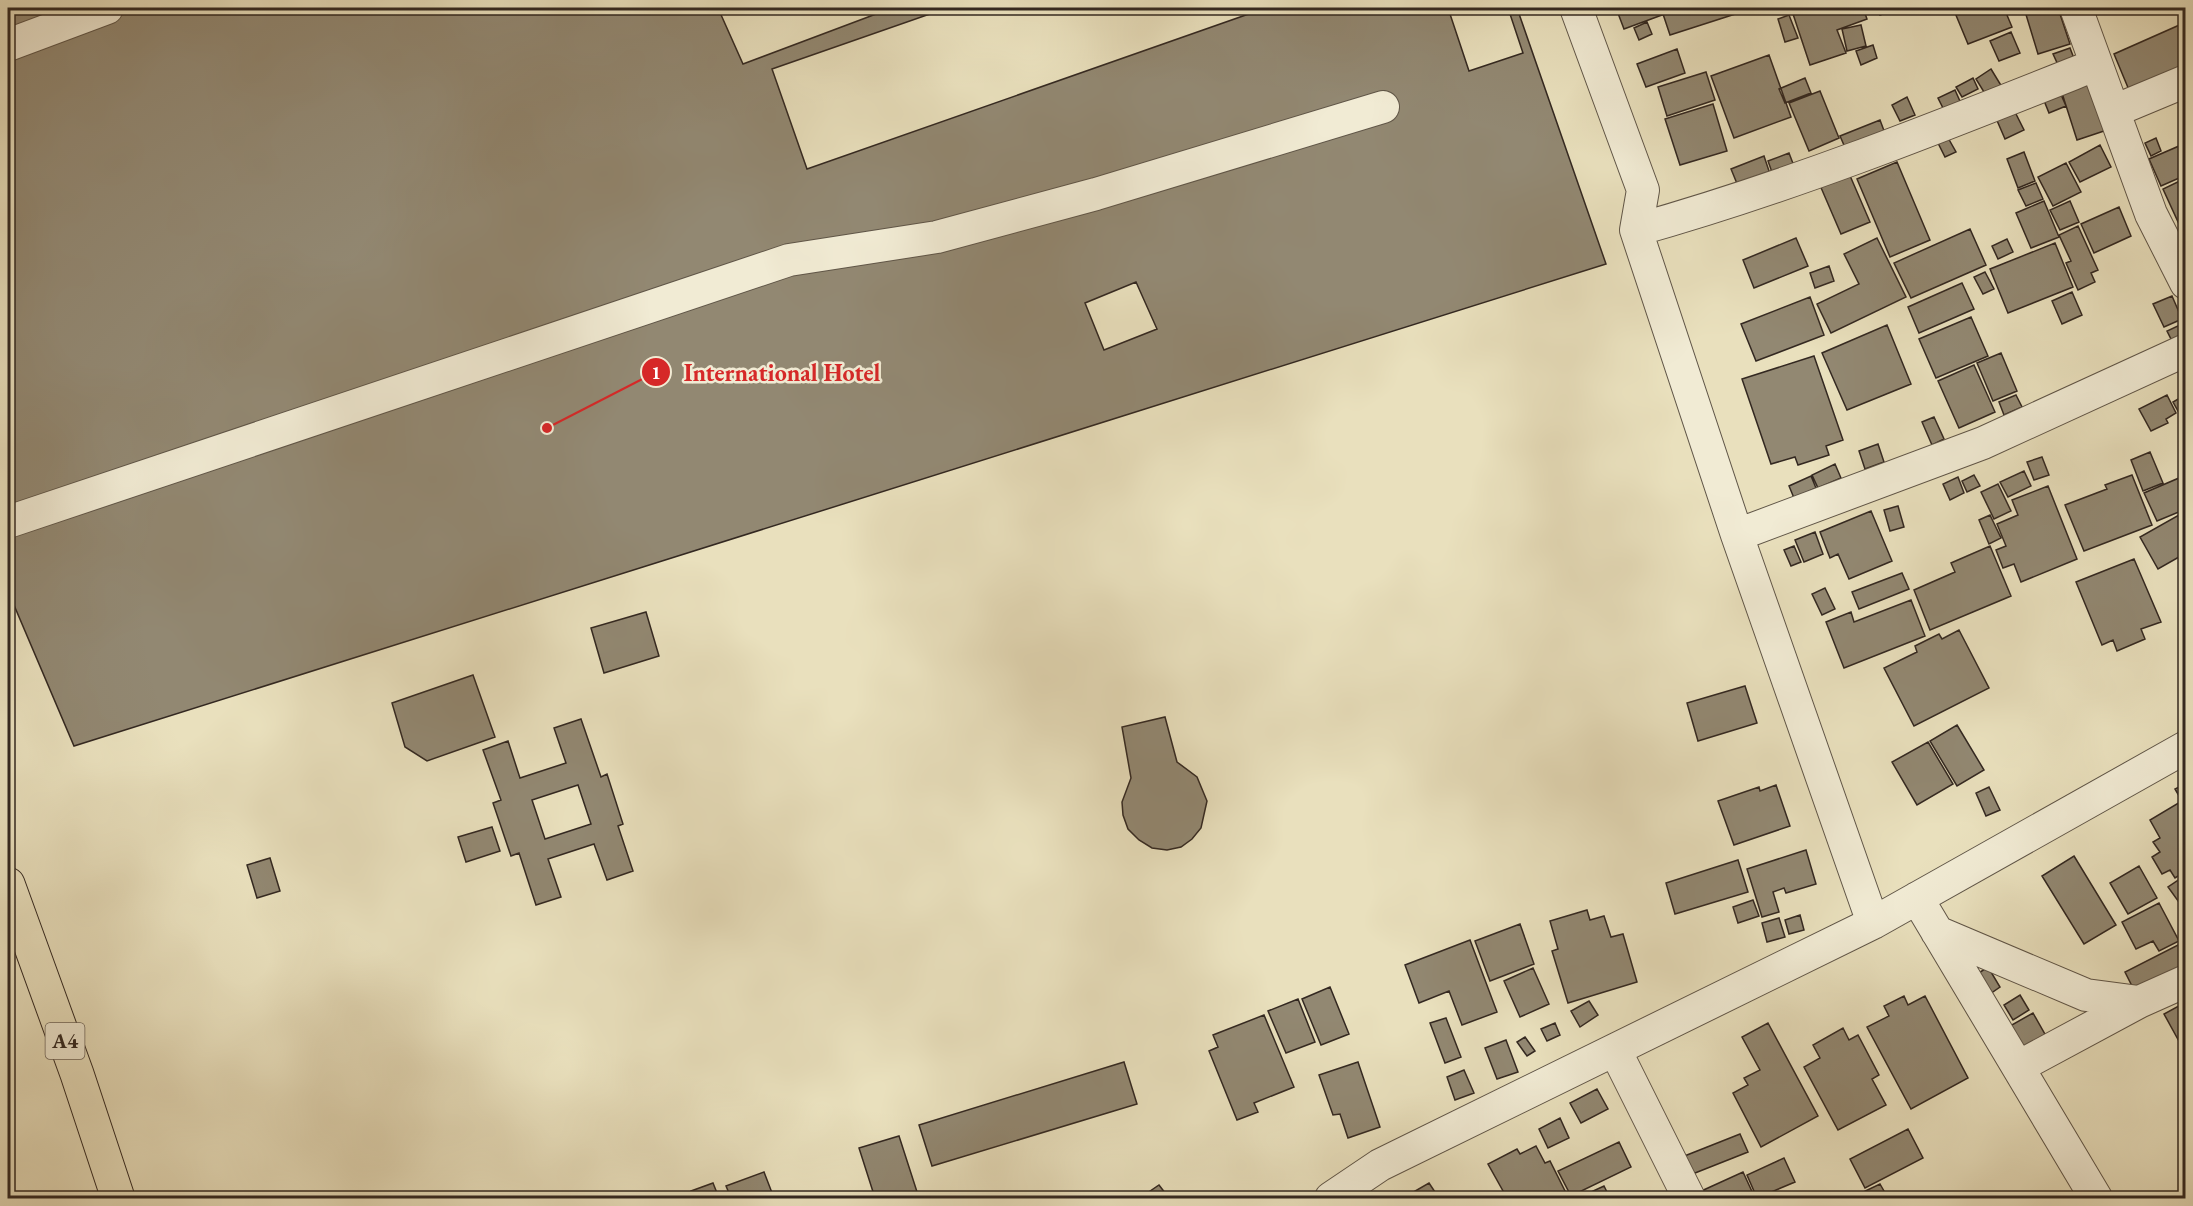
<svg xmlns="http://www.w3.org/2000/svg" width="2193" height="1206" font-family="'EB Garamond',serif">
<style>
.building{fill:#928872;stroke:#332821;stroke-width:1.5;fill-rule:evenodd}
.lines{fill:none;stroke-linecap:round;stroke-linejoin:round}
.minor-casing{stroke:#605648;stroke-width:34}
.trunk-casing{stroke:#332821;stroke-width:35}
.minor{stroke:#f1ebd4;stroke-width:32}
.trunk{stroke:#e9e0bd;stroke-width:33}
.labels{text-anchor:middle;stroke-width:5;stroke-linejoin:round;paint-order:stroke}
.shield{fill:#f1ebd4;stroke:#6c6257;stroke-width:1.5}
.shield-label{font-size:21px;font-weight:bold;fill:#332821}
.leader{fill:none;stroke:#d62828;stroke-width:2}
.callout-dot{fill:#d62828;stroke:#f1ebd4;stroke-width:2}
.mark-label{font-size:18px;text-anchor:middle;font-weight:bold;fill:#fff}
.callout-label{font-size:24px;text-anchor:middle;font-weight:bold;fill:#d62828;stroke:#f1ebd4;stroke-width:5;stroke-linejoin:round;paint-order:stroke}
</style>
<rect width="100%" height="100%" fill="#e9e0bd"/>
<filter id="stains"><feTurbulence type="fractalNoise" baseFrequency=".00333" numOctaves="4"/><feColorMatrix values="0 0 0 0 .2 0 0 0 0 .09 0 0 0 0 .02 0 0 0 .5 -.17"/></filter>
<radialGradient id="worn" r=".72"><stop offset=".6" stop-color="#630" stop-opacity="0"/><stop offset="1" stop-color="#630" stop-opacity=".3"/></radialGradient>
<path class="building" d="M8,8h1509l89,256 -1532,482 -66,-155z
M718,8h174l-149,56z
M947,8h312l1,2 -453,159 -35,-100z
M1448,8h60l15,45 -54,18z
M1616,8h44l2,7 -38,14z
M1661,8h93l-84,27z
M1791,8h72l4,11 -30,11 9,23 -36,12z
M1877,8h23l-20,7z
M1953,8h51l8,19 -44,17z
M2024,8h34l12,36 -32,10z
M1789,15l9,23 -13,4 -7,-23z
M1647,22l5,12 -13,6 -5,-12z
M2184,23l2,42 -57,25 -15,-36z
M1861,25l5,21 -19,5 -5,-22z
M2011,32l9,21 -21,8 -9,-20z
M1873,45l4,13 -16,7 -5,-14z
M2070,48l5,13 -16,6 -6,-13z
M1677,49l8,24 -39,14 -9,-23z
M1769,55l22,62 -57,21 -23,-62z
M1991,69l11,18 -15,10 -11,-18z
M1706,72l9,28 -48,16 -9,-29z
M1805,78l6,15 -26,10 -6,-14z
M1973,78l5,11 -16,8 -6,-10z
M2094,79l16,50 -33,11 -16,-50z
M1955,90l8,18 -16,8 -9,-18z
M2059,90l7,16 -17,7 -6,-15z
M1820,91l19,47 -30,13 -20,-48z
M1907,97l8,18 -15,6 -8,-16z
M1713,104l14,47 -47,14 -15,-46z
M2013,108l11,22 -19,9 -10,-23z
M1880,120l6,16 -39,16 -7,-16z
M1947,136l9,16 -11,5 -8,-16z
M2156,138l5,13 -10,5 -6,-13z
M2186,143v32l-25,11 -12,-27z
M2100,145l11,22 -31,15 -11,-20z
M2024,152l11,29 -17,7 -11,-29z
M1789,153l5,13 -21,9 -5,-14z
M1764,156l6,18 -32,12 -7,-17z
M1897,162l33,78 -40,17 -33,-78z
M2066,163l15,29 -28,14 -15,-29z
M1848,171l22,51 -29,12 -22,-51z
M2186,178v56l-2,1 -21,-46z
M2036,183l7,16 -17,7 -8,-16z
M2044,201l15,36 -28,11 -15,-35z
M2070,201l9,21 -19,8 -10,-20z
M2119,207l12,29 -37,17 -13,-29z
M2078,226l20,44 -7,3 4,9 -17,8 -12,-27 5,-2 -12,-26z
M1970,229l16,36 -75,33 -17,-35z
M1796,238l12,28 -54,22 -11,-28z
M1877,238l29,59 -75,36 -14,-29 42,-20 -15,-30z
M2007,239l6,13 -15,7 -6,-13z
M2055,243l18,44 -65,26 -18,-44z
M1829,266l5,15 -19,7 -5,-15z
M1985,272l9,17 -11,5 -9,-17z
M1136,282l21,47 -53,21 -19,-47z
M1962,283l12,26 -55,24 -11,-26z
M2072,292l10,23 -20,9 -10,-23z
M2172,296l10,23 -18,8 -11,-23z
M1810,297l14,38 -68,26 -15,-37z
M1971,317l17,39 -52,22 -17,-39z
M2182,324l4,13 -13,6 -6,-12z
M1887,325l24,59 -64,26 -25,-57z
M2001,353l16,38 -24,10 -16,-38z
M1814,356l29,84 -17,6 3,9 -31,10 -3,-8 -24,7 -29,-85z
M1974,365l21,47 -36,16 -21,-47z
M2016,395l6,12 -18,8 -5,-13z
M2167,395l9,18 -10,6 2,4 -17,8 -12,-22z
M2185,395l1,12 -8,4 -5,-9z
M1934,417l10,22 -12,6 -10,-23z
M1878,444l6,18 -19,7 -6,-18z
M2150,452l13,31 -20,8 -12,-31z
M2042,457l7,18 -15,5 -7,-18z
M1835,464l6,14 -23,10 -6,-13z
M2024,471l7,15 -23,11 -8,-15z
M1974,475l6,11 -13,6 -5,-11z
M2132,475l20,50 -68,26 -19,-46 42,-16 -2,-4z
M2186,475v34l-29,12 -13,-28z
M1811,476l5,12 -22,10 -5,-12z
M1958,477l6,16 -14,7 -7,-16z
M1998,484l13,27 -17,8 -13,-27z
M2048,486l29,73 -56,23 -7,-18 -11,4 -7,-18 10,-4 -9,-22 21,-9 -6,-15z
M1898,506l6,21 -14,4 -6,-21z
M1871,511l21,50 -43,18 -11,-25 -8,4 -10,-26z
M2186,511v42l-28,16 -18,-32z
M1990,515l11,23 -12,6 -10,-24z
M1815,532l8,22 -19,8 -9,-22z
M1794,546l7,16 -10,4 -7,-16z
M1990,546l21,50 -81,34 -16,-40 41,-18 -4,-9z
M2134,559l27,63 -20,7 4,10 -28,12 -4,-11 -11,5 -26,-63z
M1902,573l7,16 -50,20 -7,-17z
M1825,588l10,21 -13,6 -10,-21z
M1911,600l14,36 -81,32 -18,-46 25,-10 3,10z
M646,612l13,44 -55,17 -13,-45z
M1959,630l30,58 -75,38 -30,-58 33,-16 -2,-6 24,-12 3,5z
M473,675l22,62 -68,24 -22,-14 -13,-44z
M1745,686l12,37 -59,18 -11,-38z
M1165,717l12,45 20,15 10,24 -6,27 -9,11 -11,8 -14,3 -15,-2 -13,-8 -11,-11 -5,-14 -1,-13 9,-24 -9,-51z
M581,719l20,58 6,-3 16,50 -5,2 15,45 -26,9 -13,-36 -46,15 13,38 -25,8 -17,-52 -8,3 -18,-53 8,-3 -18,-50 25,-9 12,37 46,-15 -12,-35zM578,785l13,39 -46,15 -13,-39z
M1957,725l27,45 -27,16 -27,-45z
M1928,742l25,42 -36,21 -25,-43z
M1776,785l14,41 -56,19 -16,-44 41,-14 1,4z
M2181,786l5,8v77l-11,7 -5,-8 -8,4 -10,-17 8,-5 -7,-10 7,-4 -10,-18 32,-19 -7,-12z
M1989,787l11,23 -14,6 -10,-23z
M492,827l8,24 -34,11 -8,-25z
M1806,850l10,34 -30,9 -2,-5 -11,4 6,20 -17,5 -15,-48z
M2074,856l42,69 -32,19 -42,-68z
M270,858l10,33 -23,7 -10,-33z
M1738,860l10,32 -73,22 -9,-31z
M2139,866l18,32 -29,16 -18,-31z
M2186,875v37l-18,-25z
M1753,900l6,16 -21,7 -5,-16z
M2159,903l20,38 -20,10 -6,-10 -17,8 -14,-27z
M1587,910l3,10 14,-4 7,21 12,-3 14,48 -69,21 -16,-52 6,-2 -8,-28z
M1800,915l4,15 -15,4 -4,-14z
M1779,918l6,19 -18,5 -5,-19z
M1520,924l14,40 -44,17 -15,-40z
M1470,940l27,72 -35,13 -13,-34 -30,12 -14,-38z
M2180,944l6,10v21l-48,23 -13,-26z
M1988,967l12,20 -13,9 -13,-20z
M1533,968l16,36 -29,13 -16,-36z
M1330,987l19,47 -28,11 -19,-46z
M2020,995l9,15 -16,10 -9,-15z
M1904,996l4,9 17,-9 43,82 -57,31 -44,-82 22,-11 -5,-10z
M1298,999l17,43 -29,11 -18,-42z
M1589,1001l9,14 -18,12 -9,-16z
M2186,1002v52l-22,-40z
M2033,1013l13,23 -23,13 -13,-23z
M1264,1015l30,72 -40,16 4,9 -21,8 -28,-69 9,-4 -5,-12z
M1446,1018l15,39 -16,6 -15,-40z
M1555,1023l5,12 -13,6 -6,-12z
M1768,1023l50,93 -57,31 -28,-54 15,-8 -4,-7 16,-8 -18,-33z
M1843,1028l6,12 9,-5 21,40 -7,4 14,26 -48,25 -34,-63 16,-9 -7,-13z
M1525,1037l10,14 -8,5 -10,-14z
M1506,1040l12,32 -21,7 -12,-31z
M1124,1062l13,42 -205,62 -13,-41z
M1358,1062l22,65 -32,11 -8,-24 -7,1 -14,-40z
M1464,1070l10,23 -19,7 -8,-23z
M1597,1089l11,20 -27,14 -11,-20z
M1560,1118l9,20 -21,10 -9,-19z
M1908,1129l15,29 -58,30 -15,-29z
M1740,1134l8,18 -58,23 -8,-18z
M899,1136l20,62h-44l-16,-50z
M1619,1142l12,25 -60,29 -13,-25z
M1536,1146l9,17 5,-2 16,32 -11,5h-48l-19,-34 29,-15 3,5z
M1784,1158l11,24 -38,16 -10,-23z
M764,1172l10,26h-43l-5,-12z
M1743,1172l12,26h-56l-2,-5z
M713,1183l6,15h-25l-3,-7z
M1429,1183l10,15h-36z
M1880,1184l8,14h-24l-3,-5z
M1159,1185l10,13h-29z
M1604,1186l6,12h-32z"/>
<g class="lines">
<g class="minor-casing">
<path id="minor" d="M1576,8l67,182 -7,40 101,305 136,388
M2076,8l75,206 35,69
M8,45l99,-37
M2114,111l72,-30
M1636,230c157,-44 308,-105 459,-165
M8,522l781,-262 148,-23 159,-43 287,-87
M1737,535l246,-92 203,-93
M1917,898l179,300
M1937,932l149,63 53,7 47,-21
M1615,1050l74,148
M2018,1067l121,-65
M1331,1198l49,-33 493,-242 313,-176"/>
</g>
<g class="trunk-casing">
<path id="trunk" d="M8,884l69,190 41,124"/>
</g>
<use href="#minor" class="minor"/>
<use href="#trunk" class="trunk"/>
</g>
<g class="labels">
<rect class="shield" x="45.5" y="1023" width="39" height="36" rx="4.5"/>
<g class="shield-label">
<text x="65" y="1048">A4</text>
</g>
</g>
<path class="leader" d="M547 428L656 372"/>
<g class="callout-dot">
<circle cx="547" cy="428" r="6"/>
<circle cx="656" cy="372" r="15"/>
</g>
<g class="mark-label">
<text x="656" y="379">1</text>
</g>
<g class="callout-label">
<text x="782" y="381">International Hotel</text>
</g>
<rect width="2193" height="1206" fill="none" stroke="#e9e0bd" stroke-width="30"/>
<rect x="9" y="9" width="2175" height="1188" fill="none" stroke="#332821" stroke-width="3"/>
<rect x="15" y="15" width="2163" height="1176" fill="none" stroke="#332821" stroke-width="1.5"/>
<rect width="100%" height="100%" filter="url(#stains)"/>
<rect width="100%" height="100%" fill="url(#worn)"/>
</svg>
